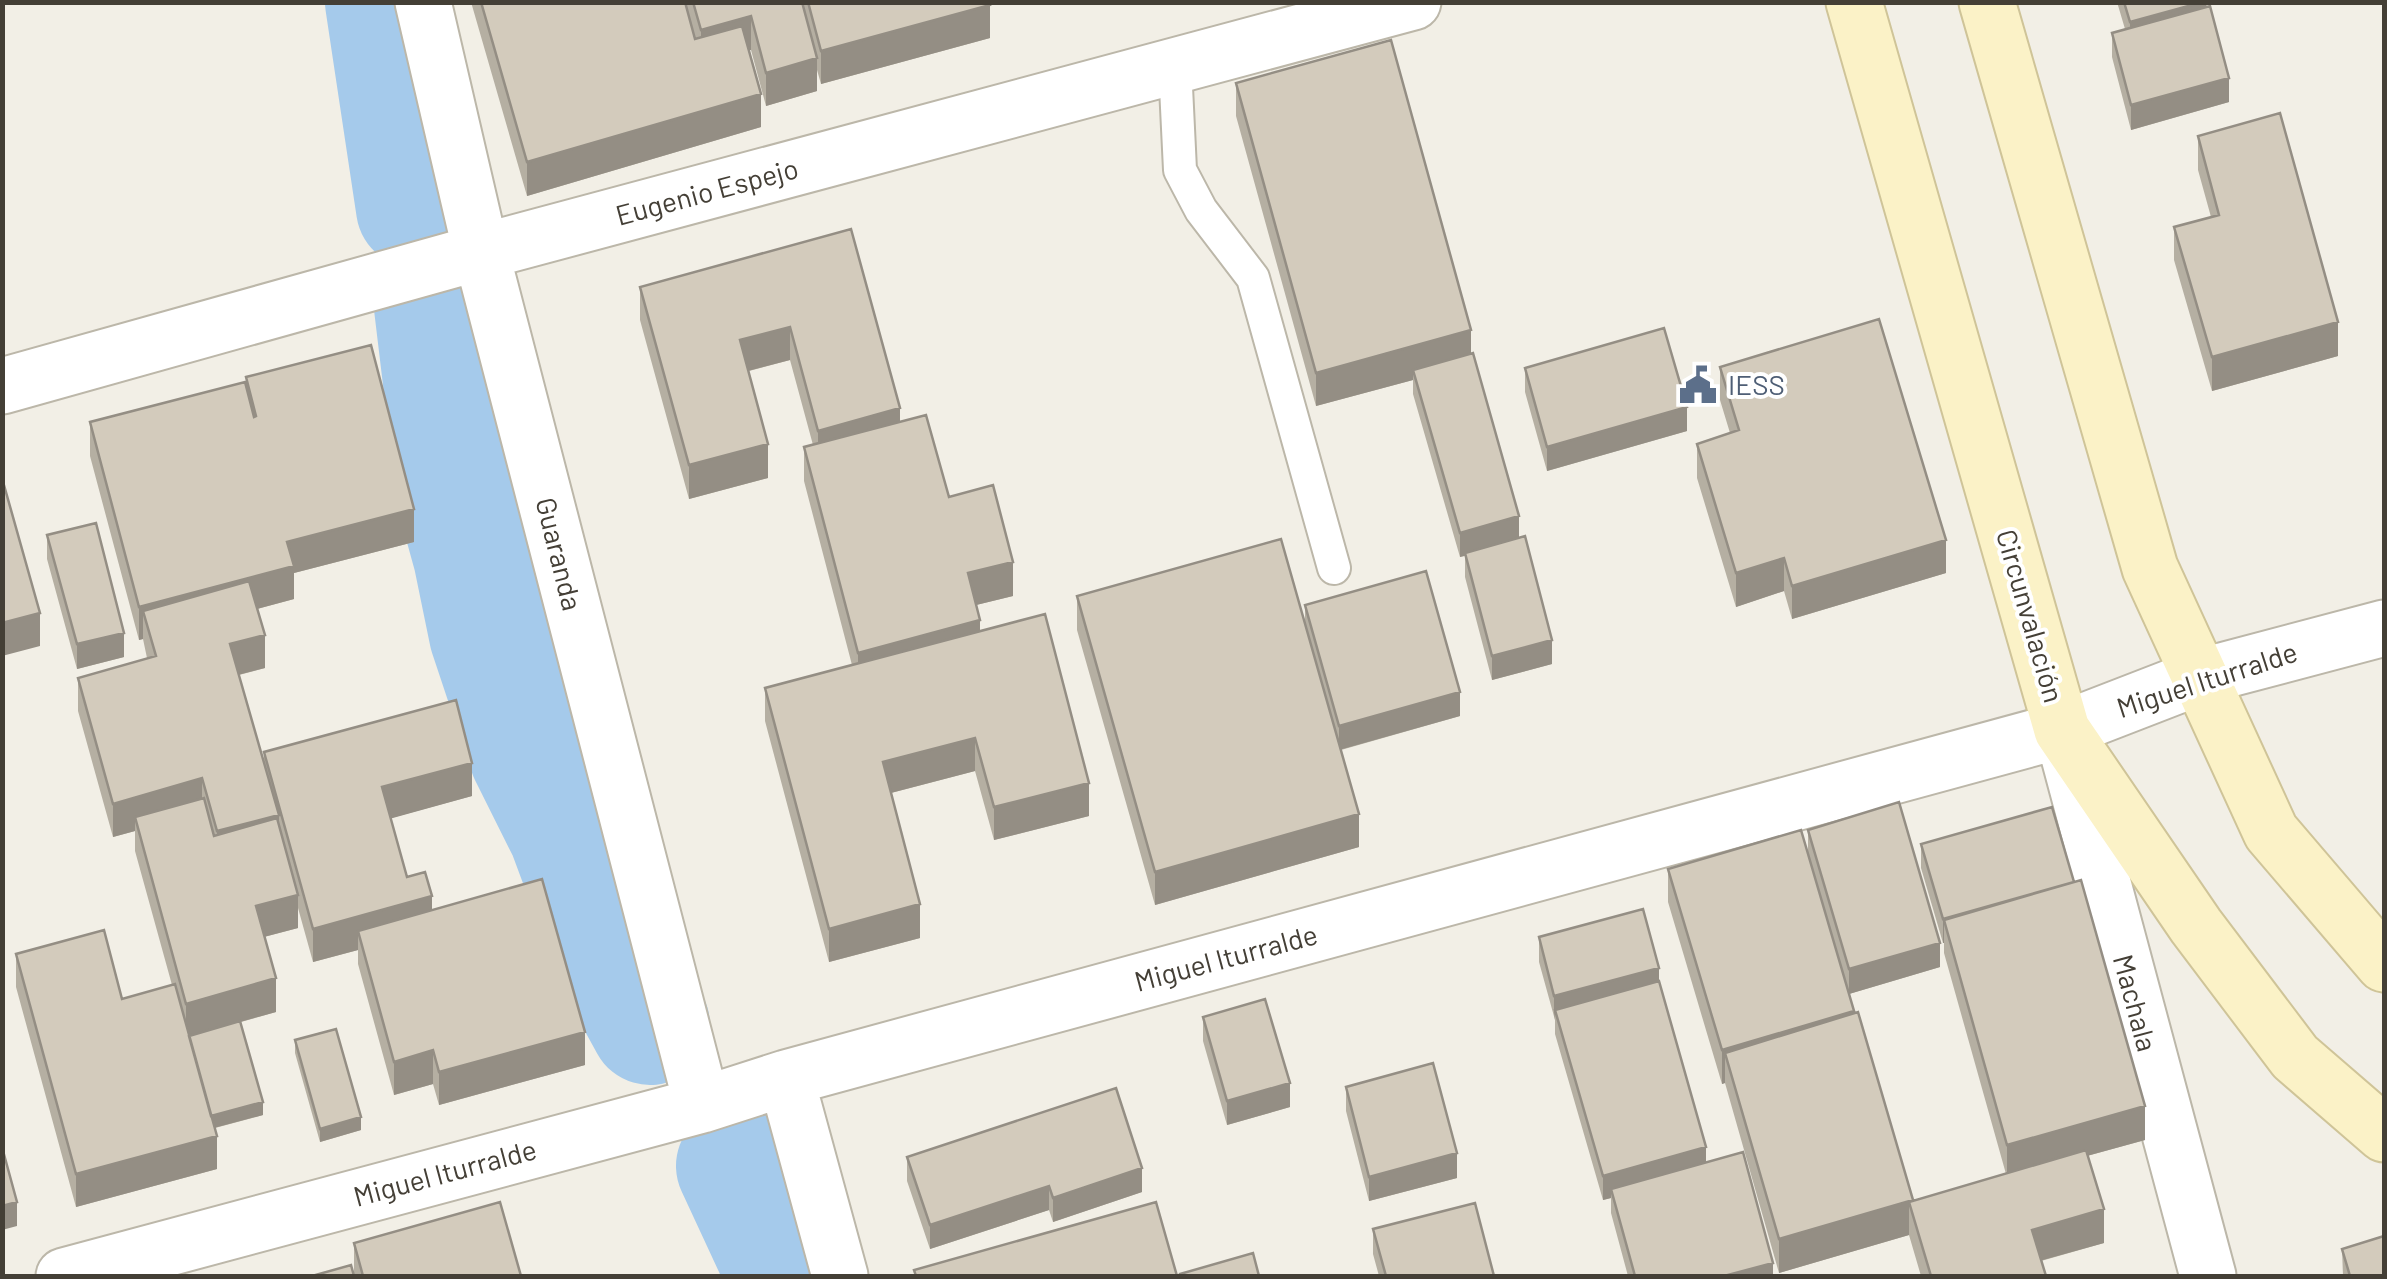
<svg xmlns="http://www.w3.org/2000/svg" width="2387" height="1279" font-family="Barlow,sans-serif">
<style>
.lines{fill:none;stroke-linecap:round;stroke-linejoin:round}
.river{stroke:#a5caeb;stroke-width:120}
.lane-casing{stroke:#bcb7a9;stroke-width:36}
.street-casing{stroke:#bcb7a9;stroke-width:59}
.secondary-casing{stroke:#cfc498;stroke-width:59}
.lane{stroke:#fff;stroke-width:32}
.street{stroke:#fff;stroke-width:55}
.secondary{stroke:#fbf2c7;stroke-width:55}
.wall{fill:#b5afa2}
.shaded-wall{fill:#948e84}
.building{fill:#d3cbbc;stroke:#948e84;stroke-width:2.5}
.labels{text-anchor:middle;stroke-width:8;stroke-linejoin:round;paint-order:stroke}
.street-label{font-size:28px;fill:#443f36;stroke:#fff}
.service-label{font-size:28px;fill:#4e5e75;stroke:#fff;text-anchor:start}
</style>
<rect width="100%" height="100%" fill="#f2efe6"/>
<g class="lines">
<path class="river" d="M385,2l31,206
M433,298l24,200 16,58 16,78 40,120 39,78 39,105 21,48 22,40
M736,1166l51,110"/>
<g class="lane-casing">
<path id="lane" d="M1175,66l5,104 21,40 52,68 81,290"/>
</g>
<g class="street-casing">
<path id="street" d="M423,2l58,250 221,853
M2,386l479,-134 932,-250
M2064,738l144,538
M786,1078l54,198
M64,1276l638,-171 84,-27 1276,-348 137,-53 185,-49"/>
</g>
<g class="secondary-casing">
<path id="secondary" d="M1854,2l208,728 134,196 99,131 89,77
M1987,2l163,566 121,264 113,132"/>
</g>
<use href="#lane" class="lane"/>
<use href="#street" class="street"/>
<use href="#secondary" class="secondary"/>
</g>
<path class="wall" d="M471,2h518l1,36 -169,46 -4,-14v21l-51,15 -15,-56h-3l13,77 -234,69z
M2117,2h89l23,100 -98,28 -19,-73v-24l13,-4z
M1236,83l235,270 81,311 -60,16 -27,-103v-21l-5,1 -47,-163v-14l-97,26 -80,-290z
M2198,136l140,220 -126,35 -38,-131v-33l37,-10 -13,-47z
M851,229l49,193 113,174 -37,9 4,26 109,185 -95,24 -19,-69 -84,22 29,145 -91,24 -64,-241v-33l87,-23 -48,-184v-34l9,-2 -23,-85 -41,11 19,107 -79,21 -49,-179v-33z
M1720,367l226,206 -154,46 -8,-28 -48,16 -39,-129v-34l33,-11 -10,-33z
M1525,368l162,63 -140,40 -22,-79z
M246,377l168,165 -120,31v26l-37,10 8,59 -26,7 25,89v-12l208,44 -81,22 16,59 25,33 153,155 -146,40 -6,-21 -39,11 -36,-131v-14l-45,12 -15,-54v20l-34,9 12,75 -35,10 22,93 -48,13 2,41 -141,38 -60,-220v-33l106,45 50,-14 -37,-134v-20l-22,6 -35,-126v-33l69,-20 -4,-19 -4,1 -49,-184v-34l156,-36z
M47,535l77,122 -47,12 -30,-110z
M1077,596l228,29v-20l155,111 -119,34 18,97 -204,58 -78,-275z
M1808,830l132,137 -91,27 64,207 93,-27 -62,-221v-10h-1l-22,-75v-24l224,296 -58,16 17,87 -63,18 5,15h-125l-12,-41 -130,38 -54,-190 -3,1 -54,-182v-33l140,-15z
M1539,937l120,44 47,182 67,113h-145l-17,-63v-15l-8,2 -48,-166v-14l-16,-58z
M1203,1017l87,90 -63,18 -24,-84z
M295,1040l66,90 -41,12 -25,-89z
M1346,1087l111,91 -88,23 -23,-90z
M907,1157l235,35 -89,30 -4,-12 -119,39 -23,-68z
M1373,1229l121,47h-115l-6,-22z
M354,1243l167,33h-167z
M2342,1249l42,27h-41z"/>
<path class="shaded-wall" d="M2203,2h3v24l-76,20v-24z
M990,5v33l-169,46v-33z
M751,16v34l-50,13v-33z
M817,58v33l-51,15v-33z
M2229,78v24l-98,28v-25z
M761,94v33l-234,69v-34z
M2338,322v34l-126,35v-34z
M790,327v33l-50,13v-33z
M1471,330v34l-58,6v10l-97,26v-33z
M1687,407v24l-140,40v-24z
M900,408v33l-82,23v-33z
M768,444v34l-79,21v-34z
M414,509v33l-120,31v26l-143,38 -8,-26v28l-4,1v-33l148,-65z
M1519,516v24l-59,17v-24z
M1946,540v33l-154,46v-33z
M1784,558v33l-48,16v-34z
M1013,562v34l-45,11v-34z
M40,613v33l-38,10v-33z
M980,620v33l-122,33v-33z
M124,633v24l-47,12v-25z
M265,635v33l-35,9v-33z
M1552,640v24l-60,16v-24z
M1460,692v24l-121,34v-24z
M975,738v33l-92,24v-33z
M472,763v33l-90,25v-34z
M202,778v34l-67,5v14l-22,6v-33z
M1089,783v33l-95,24v-33z
M1359,814v33l-204,58v-33z
M279,815v33l-62,17v-34z
M2074,882l-130,38v23h-1v-24z
M298,895v33l-42,11v-33z
M432,896v33l-74,2v19l-45,12v-33z
M920,904v34l-91,24v-33z
M1940,943v24l-91,27v-25z
M1659,968v24l-104,18 -1,10v-24z
M276,978v34l-90,25v-33z
M1854,1011v34l-129,8v30l-3,1v-34z
M585,1032v33l-146,40v-33z
M433,1050v34l-39,11v-33z
M1290,1083v24l-63,18v-24z
M263,1102v13l-53,14v-12z
M2145,1106v34l-138,38v-33z
M361,1117v13l-41,12v-13z
M217,1136v33l-141,38v-33z
M1706,1147v24l-95,18v9l-8,2v-24z
M1457,1153v25l-88,23v-24z
M1142,1168v24l-89,30v-24z
M1049,1186v24l-119,39v-24z
M1913,1200l-4,2v33l-130,38v-34z
M17,1202v24l-15,4v-24z
M2104,1209v34l-72,20v-33z
M1773,1263v13h-49z"/>
<path class="building" d="M481,2h204l10,37 47,-13 19,68 -234,68z
M693,2h109l15,56 -51,15 -15,-57 -50,14z
M808,2h181l1,3 -169,46z
M2124,2h79l-73,20z
M2210,6l19,72 -98,27 -19,-72z
M1391,40l80,290 -155,43 -80,-290z
M2280,113l58,209 -126,35 -38,-130 45,-12 -21,-79z
M851,229l49,179 -82,23 -28,-104 -50,13 28,104 -79,21 -49,-178z
M1879,319l67,221 -154,46 -8,-28 -48,15 -39,-129 42,-14 -19,-63z
M1664,328l23,79 -140,40 -22,-79z
M371,345l43,164 -127,33 7,24 -155,41 -49,-185 155,-40 9,35 2,-1 -10,-39z
M1473,353l46,163 -59,17 -47,-163z
M926,415l23,82 44,-12 20,77 -45,11 12,47 -122,33 -54,-206z
M2,478l38,135 -38,10z
M96,523l28,110 -47,11 -30,-109z
M1525,536l27,104 -60,16 -27,-103z
M1281,539l78,275 -204,58 -78,-276z
M1426,571l34,121 -121,34 -34,-121z
M249,581l16,54 -35,9 49,171 -62,16 -15,-53 -89,26 -35,-126 78,-22 -13,-45z
M1045,614l44,169 -95,24 -19,-69 -92,24 37,142 -91,25 -64,-241z
M456,700l16,63 -90,24 25,90 18,-5 7,24 -119,33 -49,-177z
M204,798l10,38 63,-18 21,77 -42,11 20,72 -90,26 -51,-187z
M1899,802l41,141 -91,26 -41,-139z
M2052,807l22,75 -131,37 -22,-75z
M1801,830l53,181 -132,39 -54,-181z
M542,879l43,153 -146,40 -6,-22 -39,12 -36,-131z
M2081,880l64,226 -138,39 -63,-225z
M1643,909l16,59 -105,28 -15,-59z
M104,930l18,69 53,-15 42,152 -141,38 -60,-220z
M1659,981l47,166 -103,29 -48,-166z
M1265,999l25,84 -63,18 -24,-84z
M1858,1012l55,188 -134,39 -54,-186z
M240,1021l23,81 -52,14 -22,-80z
M336,1029l25,88 -41,12 -25,-89z
M1433,1063l24,90 -88,24 -23,-90z
M1116,1088l26,80 -89,30 -4,-12 -119,39 -23,-68z
M2,1147l15,55 -15,4z
M2086,1150l18,59 -72,21 14,46h-115l-22,-74z
M1743,1152l30,111 -49,13h-89l-24,-87z
M500,1202l21,74h-158l-9,-33z
M1156,1202l21,74h-261l-2,-6z
M1475,1203l19,73h-108l-13,-47z
M2384,1236v40h-34l-8,-27z
M1253,1253l6,23h-79v-2z
M351,1265l3,11h-42z"/>
<defs>
<g id="civic-bare" transform="scale(3)"><path d="M-.6-6.5H3V-4.5H.6V-3L4-1V1h2V6H-6V1h2V-1L-.6-3ZM-1.2 2.5V6h2.4V2.5Z" fill="#5c6f8a" stroke="#fff" stroke-width="2.5" paint-order="stroke"/></g>
</defs>
<g fill-rule="evenodd">
<use href="#civic-bare" x="1698" y="385"/>
</g>
<g class="labels">
<g class="street-label">
<text transform="translate(707 192) rotate(-15)" y="10">Eugenio Espejo</text>
<text transform="translate(559 554) rotate(76)" y="10">Guaranda</text>
<text transform="translate(2030 616) rotate(74)" y="10">Circunvalación</text>
<text transform="translate(2207 680) rotate(-18)" y="10">Miguel Iturralde</text>
<text transform="translate(1226 958) rotate(-15)" y="10">Miguel Iturralde</text>
<text transform="translate(2135 1003) rotate(75)" y="10">Machala</text>
<text transform="translate(445 1173) rotate(-15)" y="10">Miguel Iturralde</text>
</g>
<g class="service-label">
<text x="1728" y="395">IESS</text>
</g>
</g>
<rect width="2387" height="1279" fill="none" stroke="#443f36" stroke-width="10"/>
</svg>
